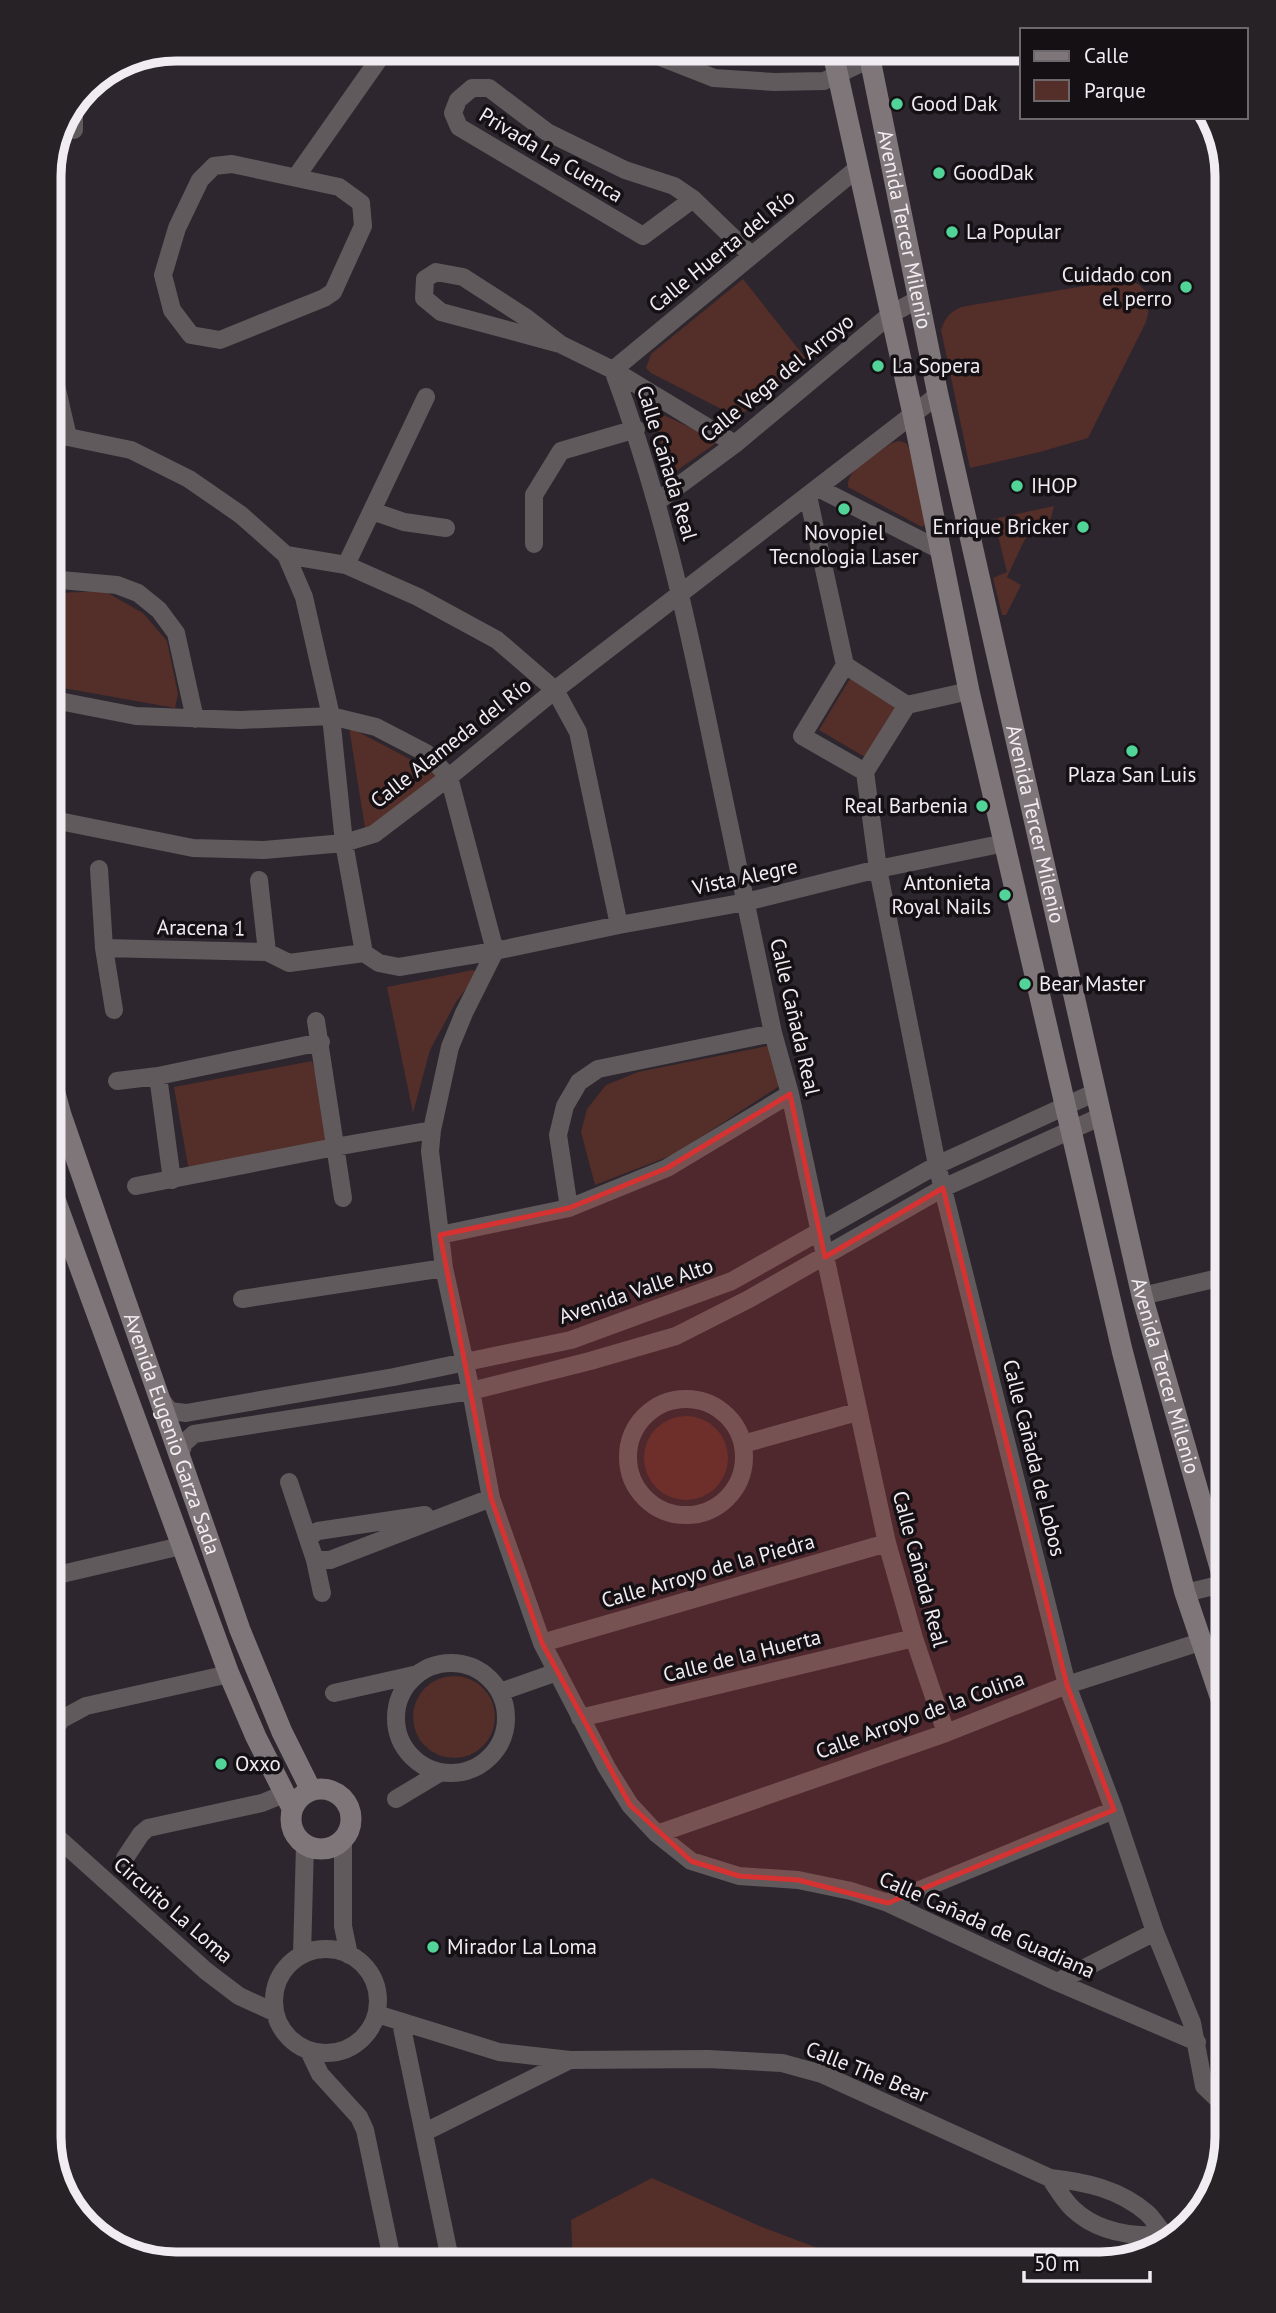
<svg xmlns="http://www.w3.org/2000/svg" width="1276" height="2313" font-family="'PT Sans',sans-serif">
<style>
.green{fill:#542e28}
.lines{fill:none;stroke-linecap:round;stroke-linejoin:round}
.street{stroke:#605a5c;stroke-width:18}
.secondary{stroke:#7f7679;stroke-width:21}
.marked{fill:#d73232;fill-opacity:0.2;stroke:#d73232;stroke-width:5;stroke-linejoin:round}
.poi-dot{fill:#52d397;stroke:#141014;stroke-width:2.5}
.labels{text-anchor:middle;stroke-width:7;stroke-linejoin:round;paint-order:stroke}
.poi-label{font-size:21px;fill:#f1ecf1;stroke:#141014;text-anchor:start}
.street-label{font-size:21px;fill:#f1ecf1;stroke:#141014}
.rim{fill:none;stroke:#f1ecf1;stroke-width:9}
</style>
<rect width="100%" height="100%" fill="#2d262e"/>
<path class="green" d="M743,279l64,81 -62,52 -12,3 -82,-42 -5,-5 5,-14z
M1126,279c23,6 26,22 20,43l-58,116 -48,14 -70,16 -29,-138c4,-13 11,-21 25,-24z
M653,410l66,31 -50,35z
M899,441l7,2 3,5 18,70 -1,6 -4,3 -74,-40c-2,-19 30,-34 44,-44z
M1054,506l-5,20 -15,-6 -27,57 14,8 -15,30h-4l-9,-37 14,-6 -13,-53z
M104,591l39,22 24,28 11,53 -3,14 -112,-20 -6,-95z
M851,677l51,30 -32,53 -51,-30z
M349,727l93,49 -69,54 -8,-2z
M473,970l5,3 -22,29 -26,48 -17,63 -26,-126z
M768,1046l13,39 -106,69 -80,31 -14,-53 6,-23 19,-24 32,-13z
M312,1061l21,78 -144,32 -15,-84z
M644 1458a42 42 0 1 1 84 0a42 42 0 1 1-84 0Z
M413 1717a41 41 0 1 1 82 0a41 41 0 1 1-82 0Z
M652,2178l110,49 98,37h-287l-2,-44z"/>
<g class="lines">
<path class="street" d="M645,49l8,5 61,24 60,4 50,-1 67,-32
M74,130v-16
M232,164l107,23 22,16 2,23 -30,66 -9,6 -104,42 -29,-5 -19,-25 -9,-35 14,-47 23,-48 14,-14z
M296,177l90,-128
M693,199l-50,37 -184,-109 -6,-14 5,-13 14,-12h17l58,44 78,38 49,16 19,13 58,56
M560,344l-35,-27 -62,-40 -27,-5 -11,7 -1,19 17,14 119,32 53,26 122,74
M49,355l19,82
M613,370c46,122 73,245 99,372 20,97 41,194 61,291l17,61 97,449 27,95 32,95
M613,370l246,-203
M49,436l19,1 63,13 58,29 52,36 45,40 18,42 27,119 13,127 20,110 15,10 20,4 96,-16 124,-26 127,-23 132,-33 127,-26
M818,488l122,62
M808,496l37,169
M658,501l77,-57 156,-130 26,-14
M372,511l32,11 42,6
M534,544v-49l27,-44 75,-22
M286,555l60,10 72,32 79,43 58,50 23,42 41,193
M346,565l80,-168
M49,579l68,6 21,8 21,17 17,23 19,86
M845,665l62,40 -42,67 -63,-36z
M49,699l87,17 104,4 91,-4 45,11 50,26 23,24 46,174
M907,705l62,-14
M865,772l13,97 59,296 130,520 47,125 41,122 37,91 12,63 23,22
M49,819l144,29 71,2 80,-7 30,-9 75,-57 106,-87 383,-295
M99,869l5,79 10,62
M259,880l8,72
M104,948l163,4 22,11 75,-10
M495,951l-31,62 -14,34 -18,83 -2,21 14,117 27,123 20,107 51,145 65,125 23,37 27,29 34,27 48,15 59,4 53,11 37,12 169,79 140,60
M316,1021l27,177
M158,1076l14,104
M117,1081l41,-5 163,-34
M136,1186l199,-39 97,-17
M569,1208l-11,-73 7,-29 14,-24 19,-13 175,-36
M440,1235l129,-27 98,-40 123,-74
M1142,1296l85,-20
M242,1299l202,-31
M159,1397l11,14 16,2 208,-36 177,-37 161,-59 205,-116 159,-73
M628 1457a58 58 0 1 1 116 0a58 58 0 1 1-116 0Z
M743,1444l114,-32
M179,1458l5,-15 10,-9 277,-43 119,-30 86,-25 73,-37 194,-111 159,-72
M289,1482l26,78 7,33
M309,1540l4,-6 5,-3 107,-16
M315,1560h15l161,-62
M49,1577l132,-31
M1185,1593l42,-10
M542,1643l345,-100
M396 1718a55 55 0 1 1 110 0a55 55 0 1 1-110 0Z
M500,1692l57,-20
M334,1693l84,-19
M580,1718l334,-80
M49,1736l13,-17 24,-13 143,-32
M396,1799l45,-27
M49,1830l157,141 33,25 35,16
M657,1834l289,-101 121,-48 133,-43
M343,1840v86l6,29
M125,1858l16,-24 7,-6 114,-25 22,-9
M888,1903l226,-93
M274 2001a52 52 0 1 1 104 0a52 52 0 1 1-104 0Z
M302,1955l3,-110
M1057,1982l98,-50
M377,2014l122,38 71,8 138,-1 74,4 40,11 228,104c36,4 69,11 97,35 8,7 12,18 22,25
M401,2023l50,241
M309,2051l11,23 39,43 6,13 28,134
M425,2132l145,-72
M1050,2178c7,10 14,23 23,31 25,24 59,28 92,26"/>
<g class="secondary">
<path d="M832,49l81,365 56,277 153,659 63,243 42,124"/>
<path id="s1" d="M868,49l70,346 204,901 85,296"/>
<path id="s2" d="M49,1071l12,44 179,515 42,102 29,58"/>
<path d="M49,1183l180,491 27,63 36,71"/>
<circle cx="321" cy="1819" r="30"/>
</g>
</g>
<path class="marked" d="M790,1094l35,163 118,-69 124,497 47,125 -226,93 -90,-23 -59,-4 -48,-15 -61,-56 -88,-162 -51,-145 -51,-263 129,-27 98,-40z"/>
<g class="poi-dot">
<circle cx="897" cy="104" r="7"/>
<circle cx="939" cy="173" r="7"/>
<circle cx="952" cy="232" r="7"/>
<circle cx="1186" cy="287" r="7"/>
<circle cx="878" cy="366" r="7"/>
<circle cx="1017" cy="486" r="7"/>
<circle cx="844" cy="509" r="7"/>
<circle cx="1083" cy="527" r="7"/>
<circle cx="1132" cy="751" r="7"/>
<circle cx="982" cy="806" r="7"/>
<circle cx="1005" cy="895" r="7"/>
<circle cx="1025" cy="984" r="7"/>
<circle cx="221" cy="1764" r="7"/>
<circle cx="433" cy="1947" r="7"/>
</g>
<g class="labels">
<g class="poi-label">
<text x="911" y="111">Good Dak</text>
<text x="953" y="180">GoodDak</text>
<text x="966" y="239">La Popular</text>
<text x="1172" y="282" text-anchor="end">Cuidado con<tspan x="1172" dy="24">el perro</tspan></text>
<text x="892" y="373">La Sopera</text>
<text x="1031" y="493">IHOP</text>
<text x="1069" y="534" text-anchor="end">Enrique Bricker</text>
<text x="844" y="540" text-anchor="middle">Novopiel<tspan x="844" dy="24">Tecnologia Laser</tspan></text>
<text x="1132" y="782" text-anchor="middle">Plaza San Luis</text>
<text x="968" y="813" text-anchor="end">Real Barbenia</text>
<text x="991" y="890" text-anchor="end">Antonieta<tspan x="991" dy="24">Royal Nails</tspan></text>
<text x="1039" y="991">Bear Master</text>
<text x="235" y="1771">Oxxo</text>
<text x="447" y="1954">Mirador La Loma</text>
</g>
<g class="street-label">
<text transform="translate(551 155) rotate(31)" y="7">Privada La Cuenca</text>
<text dy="7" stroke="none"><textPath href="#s1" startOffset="184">Avenida Tercer Milenio</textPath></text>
<text transform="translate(722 251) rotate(-39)" y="7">Calle Huerta del Río</text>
<text transform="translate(777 378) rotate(-39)" y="7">Calle Vega del Arroyo</text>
<text transform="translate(667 463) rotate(73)" y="7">Calle Cañada Real</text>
<text transform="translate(451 743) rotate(-38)" y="7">Calle Alameda del Río</text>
<text dy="7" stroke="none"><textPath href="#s1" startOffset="793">Avenida Tercer Milenio</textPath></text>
<text transform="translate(745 877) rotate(-12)" y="7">Vista Alegre</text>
<text transform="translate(201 928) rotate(1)" y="7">Aracena 1</text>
<text transform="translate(795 1017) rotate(77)" y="7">Calle Cañada Real</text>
<text transform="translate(636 1291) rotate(-19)" y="7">Avenida Valle Alto</text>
<text dy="7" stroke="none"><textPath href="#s1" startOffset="1360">Avenida Tercer Milenio</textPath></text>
<text dy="7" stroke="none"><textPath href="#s2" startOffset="383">Avenida Eugenio Garza Sada</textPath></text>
<text transform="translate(1034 1458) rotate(76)" y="7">Calle Cañada de Lobos</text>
<text transform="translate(920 1569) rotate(75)" y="7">Calle Cañada Real</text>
<text transform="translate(708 1571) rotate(-16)" y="7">Calle Arroyo de la Piedra</text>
<text transform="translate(742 1656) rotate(-14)" y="7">Calle de la Huerta</text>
<text transform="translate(920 1715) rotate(-20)" y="7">Calle Arroyo de la Colina</text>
<text transform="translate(173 1910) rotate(41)" y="7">Circuito La Loma</text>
<text transform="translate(987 1925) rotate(24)" y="7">Calle Cañada de Guadiana</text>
<text transform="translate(867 2072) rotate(22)" y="7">Calle The Bear</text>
</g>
</g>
<path d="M0 0H1276V2313H0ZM176 61H1100A115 115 0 0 1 1215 176V2137A115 115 0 0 1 1100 2252H176A115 115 0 0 1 61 2137V176A115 115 0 0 1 176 61Z" fill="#262226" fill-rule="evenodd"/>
<path class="rim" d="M176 61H1100A115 115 0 0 1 1215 176V2137A115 115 0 0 1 1100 2252H176A115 115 0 0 1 61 2137V176A115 115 0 0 1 176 61Z"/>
<rect x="1020" y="28" width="228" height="91" fill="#141014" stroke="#6c686c" stroke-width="2"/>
<rect x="1034" y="51" width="35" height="10" fill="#7f7679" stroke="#6c686c" stroke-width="2"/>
<text x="1084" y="63" font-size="21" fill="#f1ecf1">Calle</text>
<rect x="1034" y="80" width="35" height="21" fill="#542e28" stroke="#6c686c" stroke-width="2"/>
<text x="1084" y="98" font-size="21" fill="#f1ecf1">Parque</text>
<path d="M1024 2271v10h126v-10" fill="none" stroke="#f1ecf1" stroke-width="3.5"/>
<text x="1034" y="2271" font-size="21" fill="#f1ecf1" stroke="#141014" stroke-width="5" paint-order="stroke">50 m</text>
</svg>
